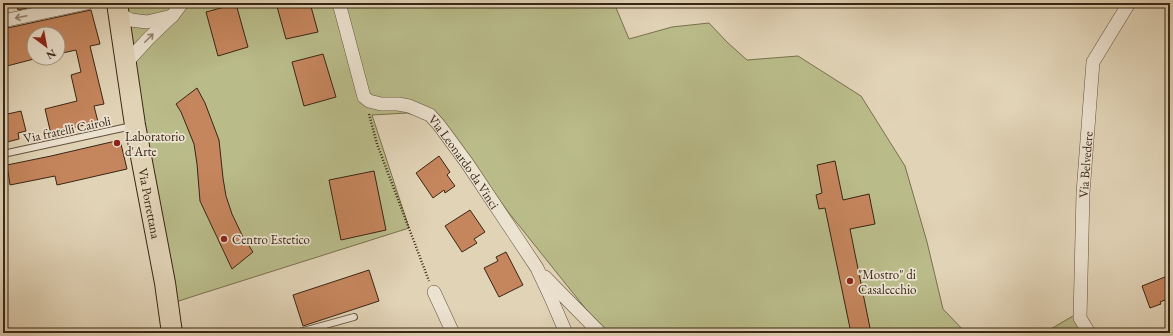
<svg xmlns="http://www.w3.org/2000/svg" width="1173" height="336" font-family="'EB Garamond',serif">
<style>
.green{fill:#b9bb89;stroke:#79704e}
.building{fill:#c5855d;stroke:#392614}
.lines{fill:none;stroke-linecap:round;stroke-linejoin:round}
.lane-casing{stroke:#63513c;stroke-width:8}
.street-casing{stroke:#63513c;stroke-width:14}
.primary-casing{stroke:#392614;stroke-width:22}
.path{stroke:#392614;stroke-width:2.5;stroke-dasharray:1 2;stroke-linecap:butt}
.lane{stroke:#ece2d0;stroke-width:6}
.street{stroke:#ece2d0;stroke-width:13}
.primary{stroke:#e1d3b6;stroke-width:20}
.oneway{stroke:#928472}
.poi-dot{fill:#8f2418;stroke:#ece2d0;stroke-width:1.5}
.labels{text-anchor:middle;stroke-width:3.5;stroke-linejoin:round;paint-order:stroke}
.street-label{font-size:13px;fill:#392614;stroke:#ece2d0}
.poi-label{font-size:13px;fill:#392614;stroke:#ece2d0;text-anchor:start}
</style>
<rect width="100%" height="100%" fill="#e1d3b6"/>
<filter id="stains"><feTurbulence type="fractalNoise" baseFrequency=".005" numOctaves="4"/><feColorMatrix values="0 0 0 0 .2 0 0 0 0 .09 0 0 0 0 .02 0 0 0 .5 -.17"/></filter>
<radialGradient id="worn" r=".72"><stop offset=".6" stop-color="#630" stop-opacity="0"/><stop offset="1" stop-color="#630" stop-opacity=".3"/></radialGradient>
<path class="green" d="M124,3h490l15,36 43,-12 37,-4 18,19 20,18 51,-4 63,40 44,70 22,76 16,67 23,24h-361l-96,-120 -66,-91 -36,-9 -35,2 37,113 -218,69 -18,6z
M1078,313l16,20h-50z"/>
<path class="building" d="M16,3h33l-31,7z
M276,3h34l8,29 -32,7z
M236,4l12,43 -30,9 -12,-44z
M91,10l9,34 -10,2 14,58 -10,2 4,16 -31,7 1,1 -17,4 -6,-25 32,-8 -6,-26 10,-3 -5,-22 -18,4v-20h-24v25l-31,8v-38z
M323,54l13,43 -32,9 -12,-44z
M197,88l8,15 14,37 4,38 3,18 6,18 10,21 11,17 -21,17 -32,-68 -3,-37 -3,-20 -13,-32 -5,-8z
M21,111l5,20 -8,2 1,6 -16,4v-28z
M120,140l7,29 -70,16 -2,-9 -45,9 -3,-20 44,-9z
M439,156l11,16 -3,3 8,11 -10,7 -1,-3 -11,8 -17,-25z
M835,161l8,39 26,-6 6,30 -25,5 21,104h-20l-26,-125 -6,1 -3,-14 6,-2 -5,-28z
M374,171l12,59 -45,10 -12,-60z
M470,210l15,22 -11,7 3,4 -15,9 -17,-26z
M506,252l17,33 -24,12 -15,-29 14,-7 -2,-4z
M369,270l10,31 -76,25 -10,-31z
M1170,275v23l-10,4 1,2 -11,4 -8,-22z"/>
<g class="lines">
<g class="lane-casing">
<path id="lane" d="M3,154l129,-28
M296,333l58,-16"/>
</g>
<g class="street-casing">
<g id="street">
<path id="s1" d="M339,3l25,94 5,4 12,3h17l11,2 21,9 9,10 28,38 70,105 14,30 15,35"/>
<path d="M118,14l13,6 16,2 25,-6"/>
<path d="M3,21l84,-18"/>
<path d="M126,63l23,-25 24,-23 9,-12"/>
<path d="M545,277l55,56"/>
<path d="M434,292l19,41"/>
<path id="s2" d="M1089,333l-9,-15 3,-125 10,-131 36,-59"/>
</g>
</g>
<g class="primary-casing">
<g id="primary">
<path id="s3" d="M117,3l18,122 30,158 7,50"/>
</g>
</g>
<path class="path" d="M369,114l8,30 52,137"/>
<use href="#lane" class="lane"/>
<use href="#street" class="street"/>
<use href="#primary" class="primary"/>
</g>
<defs><path id="oneway-shaft" d="M-6 0H5M1.5-3L5.5 0L1.5 3" fill="none" stroke-width="1.6" stroke-linecap="round" stroke-linejoin="round"/></defs>
<g class="oneway">
<use href="#oneway-shaft" transform="translate(21 17) rotate(168)"/>
<use href="#oneway-shaft" transform="translate(149 38) rotate(-45)"/>
</g>
<g class="poi-dot">
<circle cx="117" cy="143" r="4"/>
<circle cx="224" cy="239" r="4"/>
<circle cx="850" cy="281" r="4"/>
</g>
<g class="labels">
<g class="street-label">
<text transform="translate(67 129) rotate(-12)" y="5">Via fratelli Cairoli</text>
<text dy="5" stroke="none"><textPath href="#s1" startOffset="225">Via Leonardo da Vinci</textPath></text>
<text dy="5" stroke="none"><textPath href="#s2" startOffset="171">Via Belvedere</textPath></text>
<text dy="5" stroke="none"><textPath href="#s3" startOffset="203">Via Porrettana</textPath></text>
</g>
<g class="poi-label">
<text x="125" y="141">Laboratorio<tspan x="125" dy="15">d'Arte</tspan></text>
<text x="232" y="244">Centro Estetico</text>
<text x="858" y="279">"Mostro" di<tspan x="858" dy="15">Casalecchio</tspan></text>
</g>
</g>
<rect width="1173" height="336" fill="none" stroke="#e1d3b6" stroke-width="16"/>
<rect x="4" y="4" width="1165" height="328" fill="none" stroke="#392614" stroke-width="2"/>
<rect x="8" y="8" width="1157" height="320" fill="none" stroke="#392614"/>
<g transform="translate(46 46) rotate(148)"><circle r="19" fill="#ece2d0" stroke="#a49785"/>
<path d="M0-3L7 15L0 10L-7 15Z" fill="#8f2418"/>
<text y="-6" font-size="11" font-weight="bold" text-anchor="middle" fill="#392614">N</text>
</g>
<rect width="100%" height="100%" filter="url(#stains)"/>
<rect width="100%" height="100%" fill="url(#worn)"/>
</svg>
